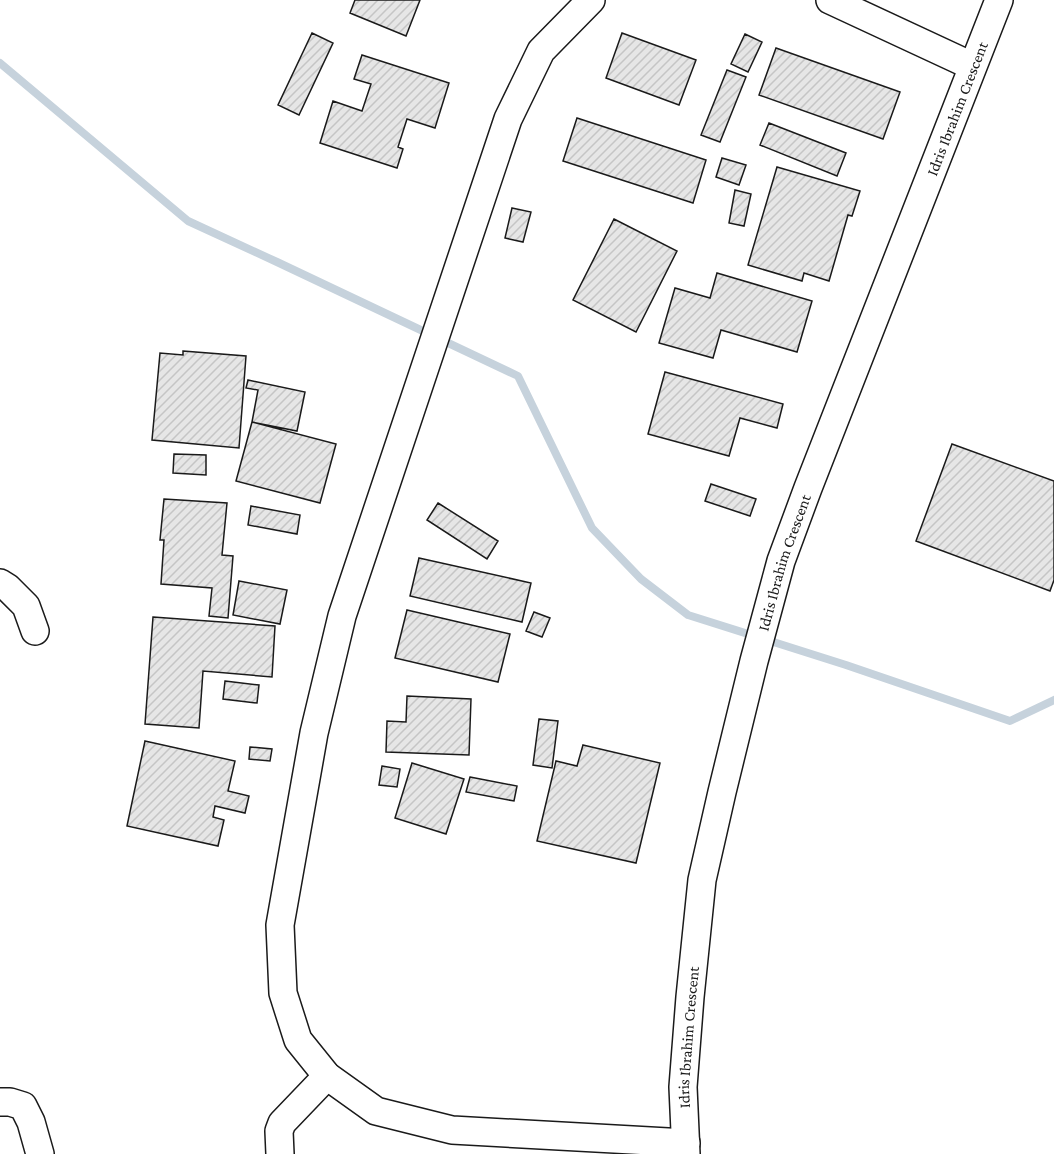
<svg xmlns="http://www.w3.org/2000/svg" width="1054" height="1154" font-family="'Crimson Pro',serif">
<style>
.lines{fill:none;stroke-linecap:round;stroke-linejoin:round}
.stream{stroke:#c6d2dc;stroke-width:8}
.building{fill:url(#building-hatch);stroke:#1a1a1a;stroke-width:1.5}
.minor-casing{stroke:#1a1a1a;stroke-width:30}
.minor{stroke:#fff;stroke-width:27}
.labels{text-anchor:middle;stroke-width:4.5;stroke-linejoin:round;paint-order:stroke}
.street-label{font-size:16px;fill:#1a1a1a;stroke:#fff}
</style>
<defs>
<pattern id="building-hatch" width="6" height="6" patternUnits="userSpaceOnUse" patternTransform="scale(1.5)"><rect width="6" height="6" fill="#e6e6e6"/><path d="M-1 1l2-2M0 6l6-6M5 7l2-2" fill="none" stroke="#c5c5c5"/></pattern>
</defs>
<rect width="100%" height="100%" fill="#fff"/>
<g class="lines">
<path class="stream" d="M0,63l188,158 89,41 241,114 74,152 49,51 47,36 158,50 164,56 44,-21"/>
</g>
<path class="building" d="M355,0h65l-14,36 -56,-23z
M312,33l21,10 -34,72 -21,-10z
M622,33l74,27 -17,45 -73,-27z
M745,34l17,8 -14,30 -17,-8z
M776,48l124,44 -17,47 -124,-44z
M362,55l87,28 -14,45 -28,-9 -9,28 5,2 -6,19 -77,-25 13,-42 29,10 9,-27 -17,-5z
M727,70l19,7 -26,65 -19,-7z
M577,118l129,42 -13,43 -130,-42z
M769,123l77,30 -9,23 -77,-31z
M722,158l24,7 -7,20 -23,-8z
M777,167l83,24 -8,25 -4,-1 -19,66 -25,-8 -2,8 -54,-16z
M735,190l16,4 -7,32 -15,-3z
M512,208l19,4 -8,30 -18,-4z
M614,219l63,32 -41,81 -63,-32z
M717,273l95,28 -15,51 -76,-22 -8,28 -54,-15 16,-55 35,10z
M183,351l63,5 -7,92 -87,-8 8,-87 23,2z
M665,372l118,32 -6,24 -37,-10 -11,38 -81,-22z
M248,380l57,12 -8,39 -45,-9 6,-32 -12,-2z
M252,422l84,22 -16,59 -84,-22z
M952,444l102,37v99l-4,11 -134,-50z
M174,454l32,1v20l-33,-2z
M711,484l45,15 -6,17 -45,-15z
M164,499l63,4 -5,52 11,1 -5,62 -19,-2 3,-28 -51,-4 3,-44h-4z
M438,503l60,38 -11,18 -60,-39z
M251,506l49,9 -3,19 -49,-9z
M419,558l112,25 -9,39 -112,-26z
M239,581l48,9 -7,34 -47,-9z
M407,610l103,24 -12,48 -103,-24z
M534,612l16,6 -8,19 -16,-6z
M153,617l122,9 -3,51 -69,-6 -4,57 -54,-4z
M225,681l34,4 -2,18 -34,-4z
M407,696l64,3 -2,56 -83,-3 1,-31 19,1z
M539,719l19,2 -6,47 -19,-3z
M145,741l90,20 -7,30 21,5 -4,17 -30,-7 -2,11 11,3 -6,26 -91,-20z
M583,745l77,18 -24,100 -99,-22 19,-80 21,5z
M250,747l22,2 -2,12 -21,-2z
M412,763l52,16 -18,55 -51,-16z
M382,766l18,3 -3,18 -18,-2z
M470,777l47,9 -3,15 -48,-9z"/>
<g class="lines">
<g class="minor-casing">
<g id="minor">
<path d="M591,0l-50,51 -33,68 -166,497 -28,117 -34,192 3,68 15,47 29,36 49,35 76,19 234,13"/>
<path d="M830,0l142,66"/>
<path d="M0,583l8,5 18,18 9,25"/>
<path d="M0,1102h10l13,4 8,16 9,32"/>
<path d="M280,1154l-1,-23 3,-8 45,-47"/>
<path id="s1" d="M686,1154l-3,-67 7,-90 12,-117 20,-88 32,-131 27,-100 27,-73 191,-488"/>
</g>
</g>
<use href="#minor" class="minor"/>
</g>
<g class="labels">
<g class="street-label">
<text dy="6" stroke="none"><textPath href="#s1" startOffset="1089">Idris Ibrahim Crescent</textPath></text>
<text dy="6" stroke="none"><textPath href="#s1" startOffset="603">Idris Ibrahim Crescent</textPath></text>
<text dy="6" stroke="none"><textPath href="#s1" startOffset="117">Idris Ibrahim Crescent</textPath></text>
</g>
</g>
</svg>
